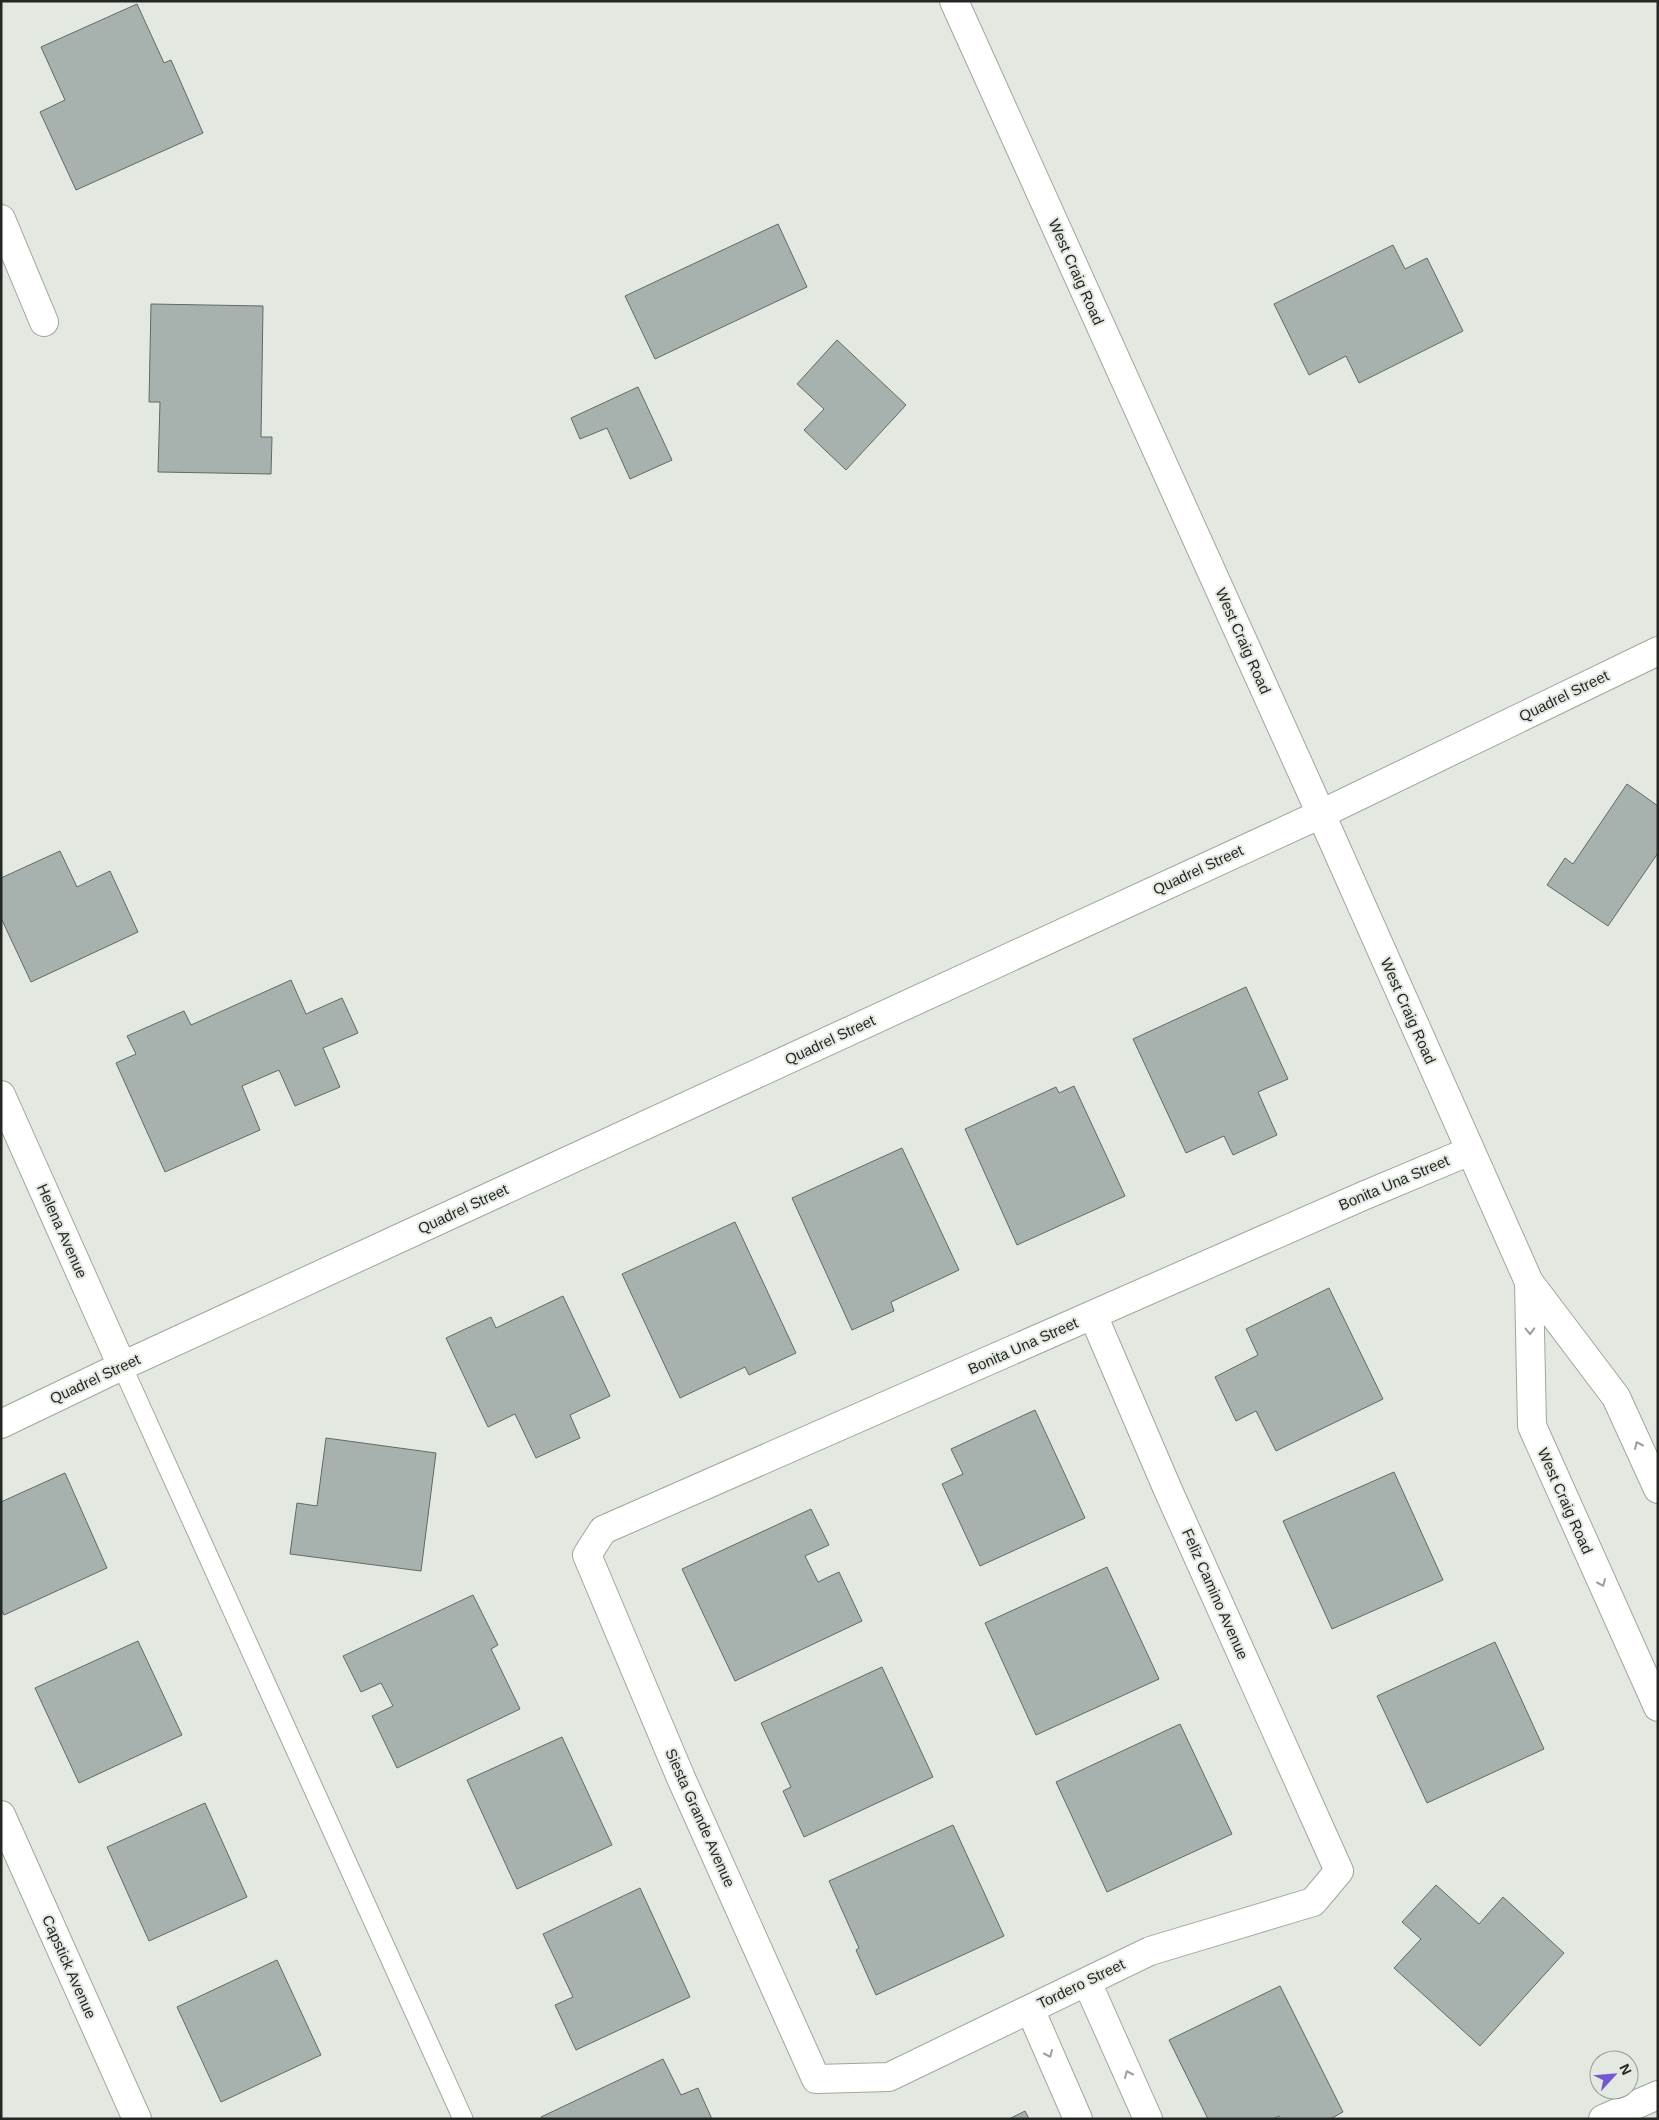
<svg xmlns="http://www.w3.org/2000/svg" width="1659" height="2120" font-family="Arial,sans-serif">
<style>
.building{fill:#a7b1ad;stroke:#616a66}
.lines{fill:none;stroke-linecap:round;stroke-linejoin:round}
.lane-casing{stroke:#a0a69e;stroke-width:21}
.street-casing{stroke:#a0a69e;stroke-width:30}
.secondary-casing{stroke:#a0a69e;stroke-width:30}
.primary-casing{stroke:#a0a69e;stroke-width:30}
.lane{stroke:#fff;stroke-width:19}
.street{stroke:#fff;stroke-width:28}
.secondary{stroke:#fff;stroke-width:28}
.primary{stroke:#fff;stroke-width:28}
.oneway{stroke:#9d9e9c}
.labels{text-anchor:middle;stroke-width:4;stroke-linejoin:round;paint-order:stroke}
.street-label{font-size:15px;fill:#252724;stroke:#e3e9e0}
</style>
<rect width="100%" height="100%" fill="#e3e9e0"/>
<path class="building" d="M137,4l27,59 7,-3 32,73 -127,57 -36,-78 25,-12 -24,-53z
M778,224l29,63 -152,72 -30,-63z
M1393,245l12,24 22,-11 36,73 -104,52 -13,-27 -37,19 -35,-71z
M151,304l112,2 -2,131h11l-1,37 -113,-2 2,-70h-11z
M837,340l69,65 -60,65 -42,-40 20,-21 -27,-25z
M638,387l34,73 -42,19 -23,-51 -27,11 -9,-21z
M1627,784l31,22v47l-50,73 -61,-41 18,-27 8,6z
M60,851l17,36 33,-16 28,61 -107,50 -30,-64v-40z
M291,980l15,34 36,-16 16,35 -35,15 17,39 -45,19 -16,-36 -37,16 18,44 -95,42 -49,-109 20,-9 -9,-18 57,-25 7,14z
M1246,987l42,92 -30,13 19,43 -44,20 -9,-19 -38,17 -53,-114z
M1074,1086l51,110 -108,49 -52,-116 91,-42 3,6z
M902,1148l57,122 -68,32 3,9 -42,19 -60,-132z
M735,1222l61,131 -47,22 -4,-8 -65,31 -58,-124z
M1329,1288l54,111 -107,52 -20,-40 -20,10 -21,-44 43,-22 -12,-26z
M563,1296l47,100 -40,19 10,23 -44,20 -21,-44 -27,13 -42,-89 45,-21 5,11z
M1035,1410l50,108 -105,48 -38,-82 21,-10 -12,-25z
M326,1438l110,15 -15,118 -131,-17 7,-51 20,3z
M1394,1472l49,108 -111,49 -49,-108z
M65,1473l42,95 -103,47 -3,-6v-107z
M811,1509l18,36 -24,11 13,26 21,-10 23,49 -127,60 -53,-112z
M1107,1567l52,112 -123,56 -51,-112z
M473,1595l25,50 -7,4 29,60 -123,59 -25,-52 21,-10 -12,-23 -20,9 -18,-36z
M138,1641l44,94 -103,48 -44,-95z
M1495,1642l49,107 -117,54 -50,-107z
M882,1667l51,110 -129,60 -21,-46 8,-4 -30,-64z
M1180,1724l52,110 -125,58 -51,-110z
M562,1737l50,108 -95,44 -50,-109z
M205,1803l42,94 -98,44 -42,-94z
M953,1825l51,111 -128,59 -20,-45 3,-2 -30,-67z
M1436,1885l43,39 24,-27 61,56 -84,93 -86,-78 27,-29 -19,-17z
M640,1888l50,109 -114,53 -21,-45 18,-8 -30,-63z
M277,1960l44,95 -100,47 -44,-95z
M1280,1986l63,126 -13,7h-49l-2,-3 -6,3h-65l-39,-79z
M663,2059l18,36 17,-7 14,31h-170l-1,-2z
M1025,2111l4,8h-20z"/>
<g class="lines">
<g class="lane-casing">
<path id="lane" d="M122,1366l341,753"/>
</g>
<g class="street-casing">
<path id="street" d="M1,219l43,103
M1,1095l121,271
M1093,1315l75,175 171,381 -26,31 -163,49 -261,126 -73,2 -135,-301 -94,-223 16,-25 760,-334 107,-45
M1,1424l121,-58 1199,-552 337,-163
M1,1815l136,304
M1087,1982l61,137
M1030,2009l48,110"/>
</g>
<g class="secondary-casing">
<path id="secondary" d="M1603,2119l55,-24"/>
</g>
<g class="primary-casing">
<path id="primary" d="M954,1l367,813 208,468 87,115 42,92
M1529,1282l3,144 126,281"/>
</g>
<use href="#lane" class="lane"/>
<use href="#street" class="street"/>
<use href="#secondary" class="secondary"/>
<use href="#primary" class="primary"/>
</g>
<defs><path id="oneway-chevron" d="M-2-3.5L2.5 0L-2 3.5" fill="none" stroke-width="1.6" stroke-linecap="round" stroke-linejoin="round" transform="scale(1.25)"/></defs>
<g class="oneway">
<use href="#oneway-chevron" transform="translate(1530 1331) rotate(89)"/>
<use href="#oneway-chevron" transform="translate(1638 1445) rotate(-114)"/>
<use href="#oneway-chevron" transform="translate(1602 1583) rotate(66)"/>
<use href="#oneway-chevron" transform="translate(1049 2054) rotate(66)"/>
<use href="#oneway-chevron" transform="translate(1128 2074) rotate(-114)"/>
</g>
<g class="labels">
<g class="street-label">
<text transform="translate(1076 272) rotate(66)" y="5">West Craig Road</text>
<text transform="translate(1243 641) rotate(66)" y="5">West Craig Road</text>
<text transform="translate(1564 696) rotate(-26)" y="5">Quadrel Street</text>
<text transform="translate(1198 870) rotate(-25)" y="5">Quadrel Street</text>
<text transform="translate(1408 1011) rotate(66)" y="5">West Craig Road</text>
<text transform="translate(830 1040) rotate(-25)" y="5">Quadrel Street</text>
<text transform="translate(1394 1183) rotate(-23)" y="5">Bonita Una Street</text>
<text transform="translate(463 1209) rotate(-25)" y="5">Quadrel Street</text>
<text transform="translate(62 1231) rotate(66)" y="5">Helena Avenue</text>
<text transform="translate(1023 1346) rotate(-24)" y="5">Bonita Una Street</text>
<text transform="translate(95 1379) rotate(-25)" y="5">Quadrel Street</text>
<text transform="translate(1565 1501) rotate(66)" y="5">West Craig Road</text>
<text transform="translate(1215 1594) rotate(66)" y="5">Feliz Camino Avenue</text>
<text transform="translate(700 1818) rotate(66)" y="5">Siesta Grande Avenue</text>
<text transform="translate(69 1967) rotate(66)" y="5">Capstick Avenue</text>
<text transform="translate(1081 1984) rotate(-26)" y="5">Tordero Street</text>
</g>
</g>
<rect width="1659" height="2120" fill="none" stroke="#252724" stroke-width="5"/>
<g transform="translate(1614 2075) rotate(64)"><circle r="24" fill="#e3e9e0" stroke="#979b95"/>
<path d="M0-4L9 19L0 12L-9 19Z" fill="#7557d1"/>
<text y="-8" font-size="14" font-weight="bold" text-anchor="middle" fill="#252724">N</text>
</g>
</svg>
